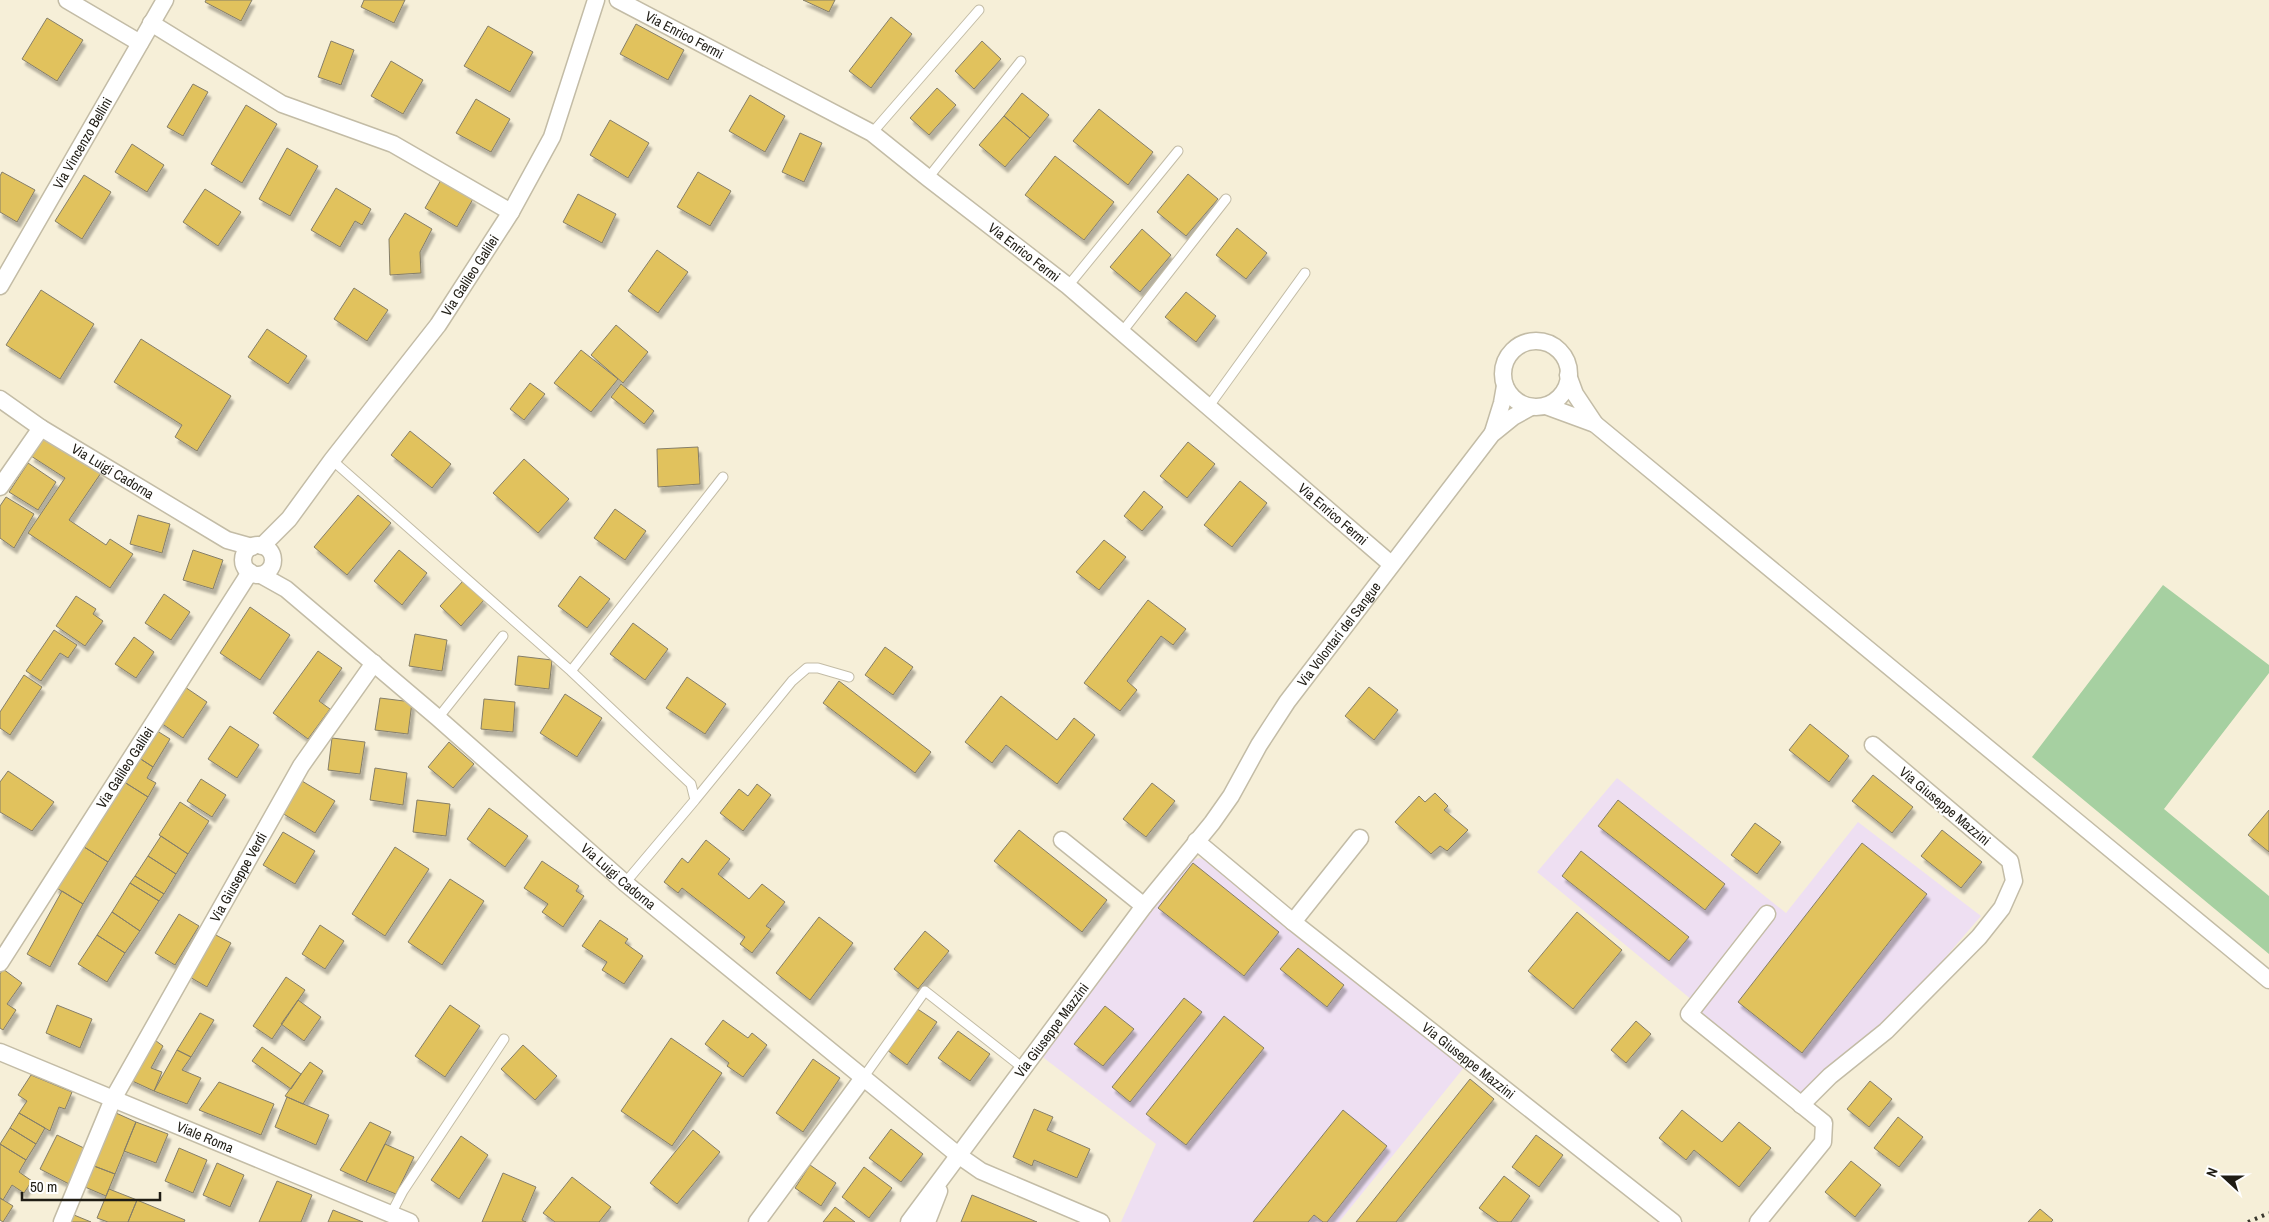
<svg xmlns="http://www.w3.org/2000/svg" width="2269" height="1222" font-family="'Archivo Narrow',sans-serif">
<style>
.industrial{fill:#eedff2}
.green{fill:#a6d0a1}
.building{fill:#e1c25d;stroke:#857e69;filter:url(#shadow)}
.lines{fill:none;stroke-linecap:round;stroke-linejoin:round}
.lane-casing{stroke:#c3bca6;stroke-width:11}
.street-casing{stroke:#c3bca6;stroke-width:19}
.lane{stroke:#fff;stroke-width:9}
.street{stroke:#fff;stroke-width:16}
.rail{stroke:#39362c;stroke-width:4;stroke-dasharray:2.5 5;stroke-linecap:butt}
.labels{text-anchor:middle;stroke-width:4.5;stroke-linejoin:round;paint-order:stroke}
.street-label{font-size:14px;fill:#1f1c14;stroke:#fff}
</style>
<defs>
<filter id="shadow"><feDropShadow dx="3" dy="5.5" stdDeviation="1" flood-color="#0004"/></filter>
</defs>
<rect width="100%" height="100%" fill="#f6efd8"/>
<path class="industrial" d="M1617,778l169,135 72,-91 123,94 -117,136 -65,58 -118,-97 11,-13 -155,-128z
M1200,858l7,3 259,204 -127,157h-218l35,-78 -116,-89 136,-181 14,-14z"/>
<path class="green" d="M2163,585l106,80v8l-105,136 105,87v58l-237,-197z"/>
<path class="building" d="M206,0h46l-11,21 -36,-19z
M364,0h41l-11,23 -33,-16z
M803,0h32l-6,12z
M891,17l21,17 -41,54 -22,-17z
M47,18l36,22 -26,41 -35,-22z
M636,24l48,26 -16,30 -48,-26z
M488,26l45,26 -23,40 -46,-26z
M331,41l23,9 -13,35 -23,-8z
M982,41l19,18 -27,30 -19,-18z
M391,61l32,19 -20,34 -32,-18z
M193,84l15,8 -25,44 -16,-9z
M937,88l19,17 -27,30 -19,-17z
M1022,93l27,22 -19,23 -26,-22z
M750,95l35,21 -20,36 -36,-21z
M476,99l34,20 -19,33 -35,-19z
M246,105l31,19 -35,59 -31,-19z
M1099,109l54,43 -25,33 -55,-44z
M1004,116l26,22 -25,29 -26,-22z
M610,120l39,23 -21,35 -38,-23z
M800,133l22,10 -18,39 -22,-10z
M132,144l32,21 -17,27 -32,-20z
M287,148l31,18 -28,50 -31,-17z
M1055,156l59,46 -30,38 -59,-45z
M2,172l33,18 -18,32 -17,-10v-36z
M698,172l33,19 -21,35 -33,-19z
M1188,174l30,25 -32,37 -29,-24z
M84,175l27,17 -29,47 -27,-18z
M441,180l32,19 -16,28 -32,-19z
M336,188l35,21 -9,16 -7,-4 -15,26 -29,-17z
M205,189l36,23 -23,34 -35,-24z
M578,194l38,20 -14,29 -39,-21z
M405,213l27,16 -12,23 1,21 -31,2 -1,-36z
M1237,228l30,25 -21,26 -30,-24z
M1142,229l29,26 -31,37 -30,-25z
M657,250l31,22 -30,41 -30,-22z
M354,288l34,22 -21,31 -33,-22z
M41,290l53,34 -34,55 -54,-34z
M1186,292l30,24 -20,26 -31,-25z
M616,325l32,27 -25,31 -32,-28z
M267,329l40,27 -19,28 -40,-27z
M141,339l90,57 -34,55 -22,-14 7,-12 -68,-43z
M581,350l37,29 -27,33 -37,-29z
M530,383l15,11 -21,26 -14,-11z
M621,384l33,27 -10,13 -33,-27z
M410,431l41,33 -19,24 -41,-33z
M45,435l56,38 -32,47 37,25 4,-6 23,15 -23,34 -82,-55 37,-55 -34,-22z
M1188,442l27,22 -28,34 -27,-22z
M698,447l2,37 -42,3 -1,-38z
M524,459l45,40 -31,34 -45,-40z
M28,463l28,19 -18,28 -29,-18z
M1240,481l27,22 -35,44 -28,-22z
M1144,491l19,16 -21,24 -18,-15z
M358,495l33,28 -44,52 -33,-28z
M6,497l28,17 -20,34 -14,-10v-32z
M615,509l31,22 -21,29 -31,-22z
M138,515l32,9 -8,29 -32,-9z
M1104,540l22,17 -27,33 -23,-18z
M193,550l30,10 -10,29 -30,-9z
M399,550l28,23 -25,32 -28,-24z
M580,576l30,23 -23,29 -29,-22z
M463,581l21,19 -23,26 -21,-20z
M164,594l26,18 -19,28 -26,-17z
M76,596l20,13 -3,5 10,7 -18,25 -29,-20z
M1148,600l38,29 -13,16 -12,-9 -34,45 10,9 -17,21 -36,-28z
M250,607l40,28 -30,45 -40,-27z
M633,623l35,26 -23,31 -35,-26z
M54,630l23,15 -9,13 -8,-5 -19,28 -15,-10z
M415,634l32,6 -5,31 -33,-5z
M134,637l20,15 -18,26 -21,-14z
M885,647l28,20 -20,28 -28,-20z
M318,651l24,17 -23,33 11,8 -22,30 -35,-26z
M518,656l34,4 -3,29 -34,-4z
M24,675l18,12 -32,48 -10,-7v-16z
M687,677l39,27 -21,30 -39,-26z
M839,681l92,71 -16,21 -92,-70z
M182,685l25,17 -24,36 -25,-17z
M1369,687l29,23 -24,30 -29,-24z
M565,694l37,24 -25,39 -37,-24z
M1001,696l56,44 17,-22 21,17 -38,49 -51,-39 -14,18 -27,-21z
M380,698l32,4 -4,32 -33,-4z
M484,699l31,3 -2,30 -32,-3z
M1810,724l39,32 -20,26 -40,-32z
M230,726l29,19 -22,33 -29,-19z
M154,729l16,10 -17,28 -17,-11z
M332,738l33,4 -5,32 -32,-4z
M449,742l25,22 -21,24 -25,-21z
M136,756l17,11 -6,11 9,5 -8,14 -27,-17z
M375,768l32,5 -4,32 -33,-5z
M8,771l46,31 -22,29 -32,-19v-30z
M1873,775l40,32 -21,26 -40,-32z
M201,779l25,16 -14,22 -25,-16z
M121,780l27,17 -40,65 -27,-17z
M302,781l33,20 -20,32 -33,-20z
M1152,783l23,18 -29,36 -23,-18z
M757,784l14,11 -28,36 -23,-18 19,-24 9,7z
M1435,793l13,13 -4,4 24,20 -21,21 -7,-5 -9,8 -36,-32 24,-26 6,6z
M417,800l33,4 -4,32 -33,-4z
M1618,800l107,84 -20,26 -107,-84z
M180,802l29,19 -21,33 -29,-19z
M489,808l39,28 -23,31 -38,-28z
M2269,810v42l-21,-17z
M1755,823l26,19 -24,32 -26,-19z
M1019,830l88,70 -25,32 -88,-71z
M1942,830l40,32 -21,26 -40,-32z
M283,832l32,19 -20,33 -32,-19z
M161,836l27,18 -12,20 -28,-18z
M706,840l24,19 -12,15 31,25 13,-15 23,18 -19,24 5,3 -19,24 -12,-9 5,-7 -63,-49 -4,5 -14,-11 18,-24 6,5z
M1862,843l65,51 -125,159 -64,-51z
M81,845l27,17 -25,42 -28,-17z
M395,847l34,22 -44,67 -33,-22z
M1581,851l108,86 -20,24 -107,-85z
M148,856l28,18 -12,20 -29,-18z
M542,861l37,25 -3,5 8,5 -21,31 -21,-15 6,-8 -24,-16z
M1193,863l86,69 -35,44 -86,-68z
M135,876l29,18 -5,7 -29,-18z
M450,879l34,22 -42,64 -34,-23z
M130,883l29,18 -19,30 -28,-19z
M62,891l21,13 -33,63 -23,-13z
M112,912l28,19 -15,22 -28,-18z
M1577,912l45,38 -49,59 -45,-38z
M179,914l20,12 -24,39 -20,-12z
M819,917l34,26 -43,57 -34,-27z
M600,920l28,19 -3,4 18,13 -19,28 -22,-14 5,-8 -25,-16z
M320,925l24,16 -19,28 -23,-15z
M925,931l24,20 -31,38 -24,-20z
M212,933l19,10 -24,44 -19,-11z
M97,935l28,18 -18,29 -29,-18z
M1298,948l46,37 -17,22 -47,-38z
M3,969l19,14 -15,21 9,6 -13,20 -3,-2v-54z
M286,977l19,13 -33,49 -19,-13z
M1184,998l18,14 -72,90 -18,-15z
M298,1000l23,17 -17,24 -23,-17z
M57,1005l35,14 -12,29 -34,-15z
M450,1005l30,21 -35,51 -30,-21z
M1105,1006l29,23 -31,37 -29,-22z
M916,1008l21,14 -30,43 -20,-15z
M200,1013l14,7 -23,37 -14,-7z
M1224,1016l40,32 -78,97 -40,-31z
M723,1020l25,18 4,-5 15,12 -24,32 -16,-11 2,-3 -24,-19z
M1636,1021l15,13 -25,29 -15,-13z
M958,1031l32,23 -20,27 -32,-23z
M152,1038l11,8 -12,22 11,4 -8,19 -26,-12z
M671,1038l51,35 -50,73 -51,-35z
M523,1045l34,31 -22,24 -34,-31z
M262,1047l39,27 -10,15 -39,-28z
M177,1050l14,7 -9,13 19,8 -14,26 -33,-13z
M813,1059l27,19 -37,54 -27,-19z
M310,1062l13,9 -20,33 -18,-8z
M31,1075l41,17 -7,17 -6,-2 -9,24 -31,-18 8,-12 -9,-6z
M1470,1079l24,20 -98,123h-40z
M1870,1081l22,18 -23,28 -22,-18z
M219,1082l55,22 -13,31 -62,-25z
M287,1097l42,18 -13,30 -41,-18z
M1034,1109l19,8 -6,13 43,19 -13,29 -43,-18 -2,6 -19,-9z
M1343,1110l44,36 -60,76h-4l-9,-7 -6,7h-55z
M1682,1110l40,32 17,-20 32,26 -32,39 -45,-37 -8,10 -27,-22z
M19,1113l26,15 -9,16 -26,-16z
M116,1113l20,9 -21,52 -21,-8z
M1898,1117l25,20 -24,30 -25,-19z
M136,1122l32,12 -12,29 -32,-12z
M370,1122l21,10 -25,50 -26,-12z
M10,1128l26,16 -10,16 -26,-16z
M891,1129l32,25 -22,28 -32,-24z
M693,1130l27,22 -43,52 -27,-21z
M57,1135l31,15 -17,35 -31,-16z
M1536,1135l27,20 -24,32 -27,-20z
M461,1136l27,19 -29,44 -28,-19z
M0,1144l26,16 -7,12 13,9 -8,12 -12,-8 -9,15 -3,-2z
M385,1144l29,13 -18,37 -30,-12z
M179,1148l28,12 -14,33 -28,-12z
M1851,1161l30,24 -26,32 -30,-25z
M217,1163l27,12 -14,32 -27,-12z
M810,1165l26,18 -15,23 -26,-18z
M94,1166l21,8 -9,22 -21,-9z
M864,1167l28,21 -23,30 -27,-21z
M503,1173l33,14 -14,33 4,2h-44z
M1504,1176l26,20 -19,26h-13l-19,-14z
M572,1177l39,30 -12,15h-44l-12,-9z
M277,1181l35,14 -11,27h-42z
M109,1189l28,11 -9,22h-20l-11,-4z
M972,1195l65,27h-76z
M0,1198l13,8 -10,16 -3,-2z
M137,1200l48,20 -1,2h-56z
M835,1207l20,15h-32z
M2040,1209l13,11 -2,2h-23z
M333,1210l30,12h-35z
M74,1215l17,7h-20z"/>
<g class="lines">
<g class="lane-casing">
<path id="lane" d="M872,133l107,-123
M928,178l93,-117
M1068,286l110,-135
M1122,332l104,-133
M1209,406l96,-133
M332,460l239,211 120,113 4,16 -70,83
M571,671l152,-194
M438,718l65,-82
M695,800l97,-119 15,-13h11l31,9
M863,1078l62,-87 98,77
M391,1214l12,-23 101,-152"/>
</g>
<g class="street-casing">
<g id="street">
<path d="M67,0l73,43"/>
<path id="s1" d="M618,0l254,133 56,45 140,108 323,278"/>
<path d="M151,23l131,81 111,40 118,68"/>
<path id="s2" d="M0,286l165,-286"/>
<circle cx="1536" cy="374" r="33"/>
<path d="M1568,375l7,19 20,30"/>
<path id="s3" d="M0,399l41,29 186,112 25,7"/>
<path d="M1546,406l49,18 674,556"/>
<path d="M1493,432l9,-29 3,-17"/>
<path d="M0,487l41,-59"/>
<circle cx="258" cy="560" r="15"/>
<path id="s4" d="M262,546l27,-27 43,-59 106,-135 73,-113 41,-75 44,-137"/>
<path id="s5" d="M261,575l25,14 152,129 187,165 333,272 23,16 120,51"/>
<path d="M1062,840l82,66"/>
<path id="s6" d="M1196,841l97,81 380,300"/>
<path d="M1293,922l67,-84"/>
<path id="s7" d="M0,963l250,-391"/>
<path id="s8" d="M0,1052l410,170"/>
<path d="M1801,1105l29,-29 56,-45 93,-94 23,-29 12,-27 -4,-20 -137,-116"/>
<path id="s9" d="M62,1222l51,-123 188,-333 73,-103"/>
<path d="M757,1222l106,-144"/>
<path id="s10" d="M909,1222l235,-316 68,-83 19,-27 28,-51 28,-43 205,-268 21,-17 18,-10"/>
<path d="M927,1222l12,-31"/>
<path d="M1758,1222l65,-80 1,-19 -135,-109 78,-100"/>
</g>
</g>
<use href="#lane" class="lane"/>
<use href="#street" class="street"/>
<path class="rail" d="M2248,1222l21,-9"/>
</g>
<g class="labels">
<g class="street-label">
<text dy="5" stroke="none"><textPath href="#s1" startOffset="75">Via Enrico Fermi</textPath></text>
<text dy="5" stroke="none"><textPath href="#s2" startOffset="165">Via Vincenzo Bellini</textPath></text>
<text dy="5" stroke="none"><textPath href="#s1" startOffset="480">Via Enrico Fermi</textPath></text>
<text dy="5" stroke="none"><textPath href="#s4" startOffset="342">Via Galileo Galilei</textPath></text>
<text dy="5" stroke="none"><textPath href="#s3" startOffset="134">Via Luigi Cadorna</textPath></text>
<text dy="5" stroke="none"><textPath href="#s1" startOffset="885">Via Enrico Fermi</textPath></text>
<text dy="5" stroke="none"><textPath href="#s10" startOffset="729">Via Volontari del Sangue</textPath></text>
<text dy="5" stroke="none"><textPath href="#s7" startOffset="232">Via Galileo Galilei</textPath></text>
<text transform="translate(1945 806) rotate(40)" y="5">Via Giuseppe Mazzini</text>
<text dy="5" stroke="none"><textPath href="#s5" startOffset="468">Via Luigi Cadorna</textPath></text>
<text dy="5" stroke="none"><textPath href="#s9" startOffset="388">Via Giuseppe Verdi</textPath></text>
<text dy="5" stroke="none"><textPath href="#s10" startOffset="239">Via Giuseppe Mazzini</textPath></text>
<text dy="5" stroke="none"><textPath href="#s6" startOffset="350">Via Giuseppe Mazzini</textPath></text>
<text dy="5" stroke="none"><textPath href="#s8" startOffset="222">Viale Roma</textPath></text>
</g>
</g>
<g transform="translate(2224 1177) rotate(291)" stroke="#ffffff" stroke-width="4" paint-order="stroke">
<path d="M0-4L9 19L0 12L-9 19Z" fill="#1f1c14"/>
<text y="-8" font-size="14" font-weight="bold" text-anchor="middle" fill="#1f1c14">N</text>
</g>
<path d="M22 1192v8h138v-8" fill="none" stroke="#1f1c14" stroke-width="2.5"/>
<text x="30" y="1192" font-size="15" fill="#1f1c14" stroke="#ffffff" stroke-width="4" paint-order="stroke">50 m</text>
</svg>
